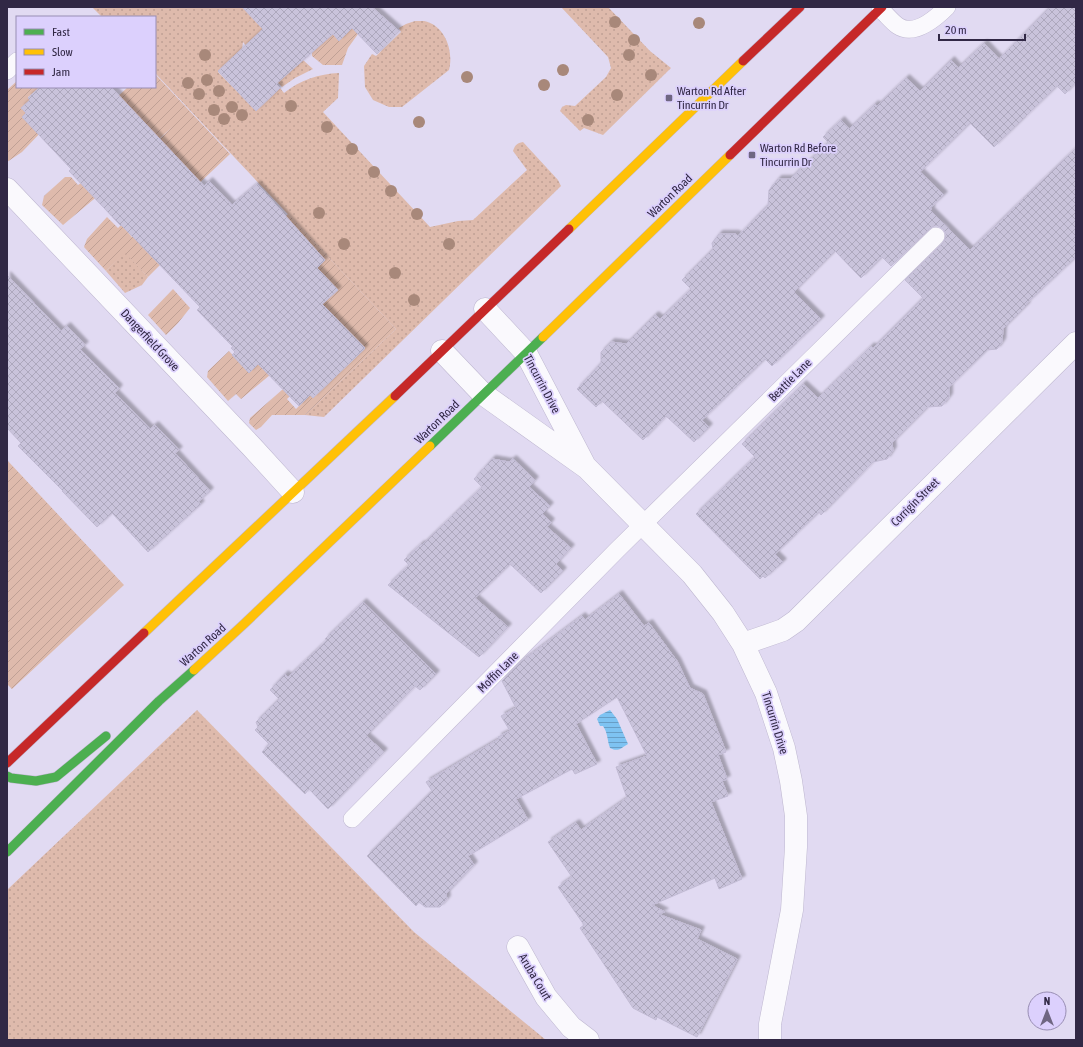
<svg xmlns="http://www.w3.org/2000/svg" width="1083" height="1047" font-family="'Asap Condensed',sans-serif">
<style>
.grass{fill:url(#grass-dots)}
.garden{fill:url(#garden-furrows)}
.water{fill:url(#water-rules)}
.building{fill:url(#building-cross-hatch);stroke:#c2bbd4;filter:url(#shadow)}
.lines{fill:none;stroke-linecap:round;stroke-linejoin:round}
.lane-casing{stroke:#beb7d0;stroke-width:18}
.street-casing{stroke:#beb7d0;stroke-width:23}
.fast-casing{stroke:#beb7d0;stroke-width:10}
.slow-casing{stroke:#beb7d0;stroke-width:10}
.jam-casing{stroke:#beb7d0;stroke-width:10}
.lane{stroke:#faf9fd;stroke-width:17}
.street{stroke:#faf9fd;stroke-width:22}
.fast{stroke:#4caf50;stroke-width:9}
.slow{stroke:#ffc107;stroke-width:9}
.jam{stroke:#c62828;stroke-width:9}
.tree{fill:#a8887a}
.poi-dot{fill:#6f6682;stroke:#dcd0fd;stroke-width:1.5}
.labels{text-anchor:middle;stroke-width:3.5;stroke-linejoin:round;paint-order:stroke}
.poi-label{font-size:12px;fill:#312845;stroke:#dcd0fd;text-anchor:start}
.street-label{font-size:12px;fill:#312845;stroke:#dcd0fd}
</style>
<defs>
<pattern id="grass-dots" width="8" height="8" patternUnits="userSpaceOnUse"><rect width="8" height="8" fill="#debaac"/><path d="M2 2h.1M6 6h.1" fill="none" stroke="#bfa095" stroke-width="1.8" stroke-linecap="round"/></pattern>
<pattern id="garden-furrows" width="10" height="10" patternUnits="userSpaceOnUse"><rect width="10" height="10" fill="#debaac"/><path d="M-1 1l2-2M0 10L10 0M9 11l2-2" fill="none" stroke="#bfa095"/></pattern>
<pattern id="water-rules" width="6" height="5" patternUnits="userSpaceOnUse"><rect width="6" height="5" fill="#7ec3f2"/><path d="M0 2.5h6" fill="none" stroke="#689ec6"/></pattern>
<pattern id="building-cross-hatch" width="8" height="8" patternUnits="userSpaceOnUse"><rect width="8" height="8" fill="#c9c3db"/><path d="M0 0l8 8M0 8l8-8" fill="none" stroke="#ada8bd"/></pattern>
<filter id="shadow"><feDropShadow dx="3.5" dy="-3.5" stdDeviation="1" flood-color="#0004"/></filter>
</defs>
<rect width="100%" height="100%" fill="#e1daf2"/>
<path class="grass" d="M92,7h150l52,56 9,-3 10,9 -18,9 -13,9 -16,-17 -23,-28 -1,7 -24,23 38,39 24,-23 4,5c16,-13 35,-19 55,-20l-1,25 -15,14 107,115 28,-6 15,-1 54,-50 -14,-19c2,-6 4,-8 10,-9l35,38 3,6 -237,231 -19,-2 91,-86 -241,-256v-56h-53z
M561,7h47l42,44 21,17 -68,67 -19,-7 -4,3 -20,-20 2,-4 4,-2 9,1 31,-29 5,-9 -3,-11z
M415,21c3,0 6,0 9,0 21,4 30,30 25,49l-47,37h-13l-16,-7 -8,-13 -1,-21 8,-12 4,2 25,-24 -2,-4 7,-4z
M125,252l23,25 -6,8 -17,8 -19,-22z
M197,710l217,222 132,108h-539v-150z"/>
<path class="garden" d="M352,28l6,6 -10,14 -6,17h-19l-11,-9v-4l17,-22 10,11z
M155,74l75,80 -74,70 11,34 -19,19 -23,-24 -19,18 -22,-24 3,-8 20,-22 11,11 3,-3 11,12 64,-59 -51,-24 27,-27 -72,67 -37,31 -21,-20 2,-9 21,-19h6l7,8 3,-2 15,7 59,-56 -32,-34 -20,10 25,-23h27z
M17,81v6h23l-12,10 2,3 -8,8 4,5 -4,4 13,13 9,-1 -22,23 -15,10v-72z
M288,214l108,115 -91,86h-33l-11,12 -5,3 -7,-7 1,-5 33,-29 7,7 -3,3 9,10 14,-14 3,3 52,-49 -95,26 -29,24 -5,-5 -8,7 -21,-24 1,-6 21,-20 20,22 89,-83 -21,-22 -32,-51z
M173,289l17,19 -12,15 -12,12 -18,-20z
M7,460l117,125 -112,104 -5,-5z"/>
<path class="water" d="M610,710l7,9 11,25c-8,5 -10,8 -18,4 -3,-8 -2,-15 -7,-22h-3l-3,-7 3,-4z"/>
<path class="building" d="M242,7h132l-1,1 26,23 -22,23 -25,-26 -13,13 -6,-7 -57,50 4,4 -24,23 -38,-40 45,-42z
M1050,7h26v75l-11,12 -8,-8 -63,61 -24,-24 -50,49 24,23 -14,13 2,1 -2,1 40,40 106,-102v109l-50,47 1,1 -24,24 -1,13 -5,7 -10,1 -38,37v10l-7,9 -14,1 -36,36 1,7 -6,9 -14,3 -52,53 -2,-3 -44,42 8,8 -18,16 -2,-2 -3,3 -64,-65 59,-57 -13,-13 61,-60 15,14 53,-52 2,2 50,-50 -18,-18 38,-37 2,-4 1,-5 -3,-5 -5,-3h-4l-5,3 -38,37 -9,-9 -21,21 -26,-27 -41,41 27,27 -49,47 -7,-7 -63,61 7,7 -15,15 -28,-26 -23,24 -41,-39 -6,6 -19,-18 24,-26v-11l10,-10 15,2 29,-29 5,4 31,-30 -9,-9 31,-31 -1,-6 7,-9h17l2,2 30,-31 1,-15 9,-11h12l38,-37 -5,-5 18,-17 8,9 26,-25 2,2 29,-28 14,13 31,-31 7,8 26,-25 15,16z
M40,87h71l93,99 5,-5 23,24 25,-21 68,76 -8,8 21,22 -16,14 43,44 -52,50 -3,-3 -11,11 -41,-42 -9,9 -17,-18 3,-3 -4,-4 2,-1 -36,-37 3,-3 -67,-70 -12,-12v1l-52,-55 2,-2 -49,-52 4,-4 -5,-5 9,-8 -2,-2z
M7,275l54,56 6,-5 18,19 -5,4 39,39 -4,5 35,36 5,-4 24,25 -4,3 35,38 -12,11 3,2 -53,48 -36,-39 -15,14 -35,-36h1l-45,-45 3,-3 -14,-15z
M492,459l17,3 4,-3 22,21 -6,7 21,19 -8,8 9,8 -4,5 24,21 -15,16 7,7 -22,22 -31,-29 -35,34 33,29 -29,30 -91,-72 21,-20 -5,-5 17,-16 1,1 60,-58 -8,-8z
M619,594l25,32 5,-3 28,38 13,27 13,6 23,58 -8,3 9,24 -5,2 6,15 -17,6 31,77 -23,10 -4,-11 -63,27 13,7 -7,2 43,16 -4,9 40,20 -40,78 -40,-20 -1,3 -23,-12 -53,-80 4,-3 -26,-38 14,-10 -24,-35 28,-19 5,7 46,-32 -11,-31 31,-11 -30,-59 -41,27 21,40 -22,10 -3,-5 -56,30 12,21 -60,36 6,9 -28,29 1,5 -7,8h-15l-6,-5 -3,4 -49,-50 65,-65 -6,-9 73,-43 -1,-2 12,-6 -9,-15 15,-8 -14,-27 20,-20 60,-45 3,4z
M363,602l73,72 -16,16 -5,-4 -49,50 18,16 -56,57 -19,-20 -4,5 -43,-42 7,-8 -14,-14 3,-3 -2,-5 23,-23 -9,-9 15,-16 3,3 39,-37 -2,-1z"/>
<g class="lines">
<g class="lane-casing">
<path id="lane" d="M880,9c6,5 12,13 18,17 17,11 38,-8 49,-19
M7,71l10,-10
M352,819l265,-269 319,-314"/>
</g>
<g class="street-casing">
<path id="street" d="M7,189l244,257 42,46
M485,309l41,44 58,111
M442,351l41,43 104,74 105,106 31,39 20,31 23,49 18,55 7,33 5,35v31l-4,63 -22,114v16
M743,644l40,-14 13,-9 280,-278
M518,947l28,50 25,30 17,13"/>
</g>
<g class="fast-casing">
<path id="fast" d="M430,446l113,-109
M7,776l4,2 25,3 20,-4 50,-41
M7,852l152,-151 35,-31"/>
</g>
<g class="slow-casing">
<path id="slow" d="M569,229l174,-168
M543,337l187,-182
M144,633l251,-237
M194,670l51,-47 185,-177"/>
</g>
<g class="jam-casing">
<path id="jam" d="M743,61l57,-54
M730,155l152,-148
M395,396l174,-167
M7,763l137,-130"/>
</g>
<use href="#lane" class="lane"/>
<use href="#street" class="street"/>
<use href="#fast" class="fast"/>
<use href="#slow" class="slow"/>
<use href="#jam" class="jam"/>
</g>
<g class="tree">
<circle cx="615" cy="22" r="6"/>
<circle cx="699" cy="23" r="6"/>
<circle cx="634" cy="40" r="6"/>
<circle cx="205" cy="55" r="6"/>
<circle cx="629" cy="55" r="6"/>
<circle cx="563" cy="70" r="6"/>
<circle cx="651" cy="75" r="6"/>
<circle cx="467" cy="77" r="6"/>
<circle cx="207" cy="80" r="6"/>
<circle cx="188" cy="83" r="6"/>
<circle cx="544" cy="85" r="6"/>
<circle cx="219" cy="91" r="6"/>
<circle cx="199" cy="94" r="6"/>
<circle cx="617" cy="95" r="6"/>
<circle cx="291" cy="106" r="6"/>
<circle cx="232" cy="107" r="6"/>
<circle cx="214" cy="110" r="6"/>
<circle cx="242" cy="115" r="6"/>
<circle cx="224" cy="119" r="6"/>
<circle cx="588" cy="120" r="6"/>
<circle cx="419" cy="122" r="6"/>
<circle cx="327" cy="127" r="6"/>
<circle cx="352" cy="149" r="6"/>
<circle cx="374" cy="172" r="6"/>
<circle cx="391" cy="191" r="6"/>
<circle cx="319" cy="213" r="6"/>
<circle cx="417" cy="214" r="6"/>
<circle cx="344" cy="244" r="6"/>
<circle cx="449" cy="244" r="6"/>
<circle cx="395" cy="273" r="6"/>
<circle cx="414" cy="300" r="6"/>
</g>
<g class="poi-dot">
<rect x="665" y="94" width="8" height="8" rx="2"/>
<rect x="748" y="151" width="8" height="8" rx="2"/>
</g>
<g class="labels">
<g class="poi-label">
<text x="677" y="95">Warton Rd After<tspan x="677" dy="14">Tincurrin Dr</tspan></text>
<text x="760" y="152">Warton Rd Before<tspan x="760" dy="14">Tincurrin Dr</tspan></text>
</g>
<g class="street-label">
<text transform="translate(670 196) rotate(-44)" y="4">Warton Road</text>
<text transform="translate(150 340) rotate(47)" y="4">Dangerfield Grove</text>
<text transform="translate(790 380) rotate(-45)" y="4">Beattie Lane</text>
<text transform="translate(542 384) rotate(62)" y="4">Tincurrin Drive</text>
<text transform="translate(437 422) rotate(-44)" y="4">Warton Road</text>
<text transform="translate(915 502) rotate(-45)" y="4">Corrigin Street</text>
<text transform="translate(203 645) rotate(-42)" y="4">Warton Road</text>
<text transform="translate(498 672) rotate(-45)" y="4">Moffin Lane</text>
<text transform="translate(775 723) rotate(73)" y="4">Tincurrin Drive</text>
<text transform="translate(535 977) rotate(59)" y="4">Aruba Court</text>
</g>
</g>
<rect width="1083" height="1047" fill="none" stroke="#312845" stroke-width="16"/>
<rect x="16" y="16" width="140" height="72" fill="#dcd0fd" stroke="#988db3"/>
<rect x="24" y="29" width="20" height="6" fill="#4caf50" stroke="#988db3"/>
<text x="52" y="36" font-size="12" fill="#312845">Fast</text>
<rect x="24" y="49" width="20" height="6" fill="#ffc107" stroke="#988db3"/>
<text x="52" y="56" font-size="12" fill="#312845">Slow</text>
<rect x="24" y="69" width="20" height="6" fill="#c62828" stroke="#988db3"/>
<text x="52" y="76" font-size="12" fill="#312845">Jam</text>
<g transform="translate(1047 1011)"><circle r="19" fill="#dcd0fd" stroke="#988db3"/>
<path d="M0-3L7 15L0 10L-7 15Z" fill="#6f6682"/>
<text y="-6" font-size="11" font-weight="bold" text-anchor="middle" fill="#312845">N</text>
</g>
<path d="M939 34v6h86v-6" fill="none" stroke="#312845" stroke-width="2"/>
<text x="945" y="34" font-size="12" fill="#312845" stroke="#dcd0fd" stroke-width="3" paint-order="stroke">20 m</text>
</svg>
